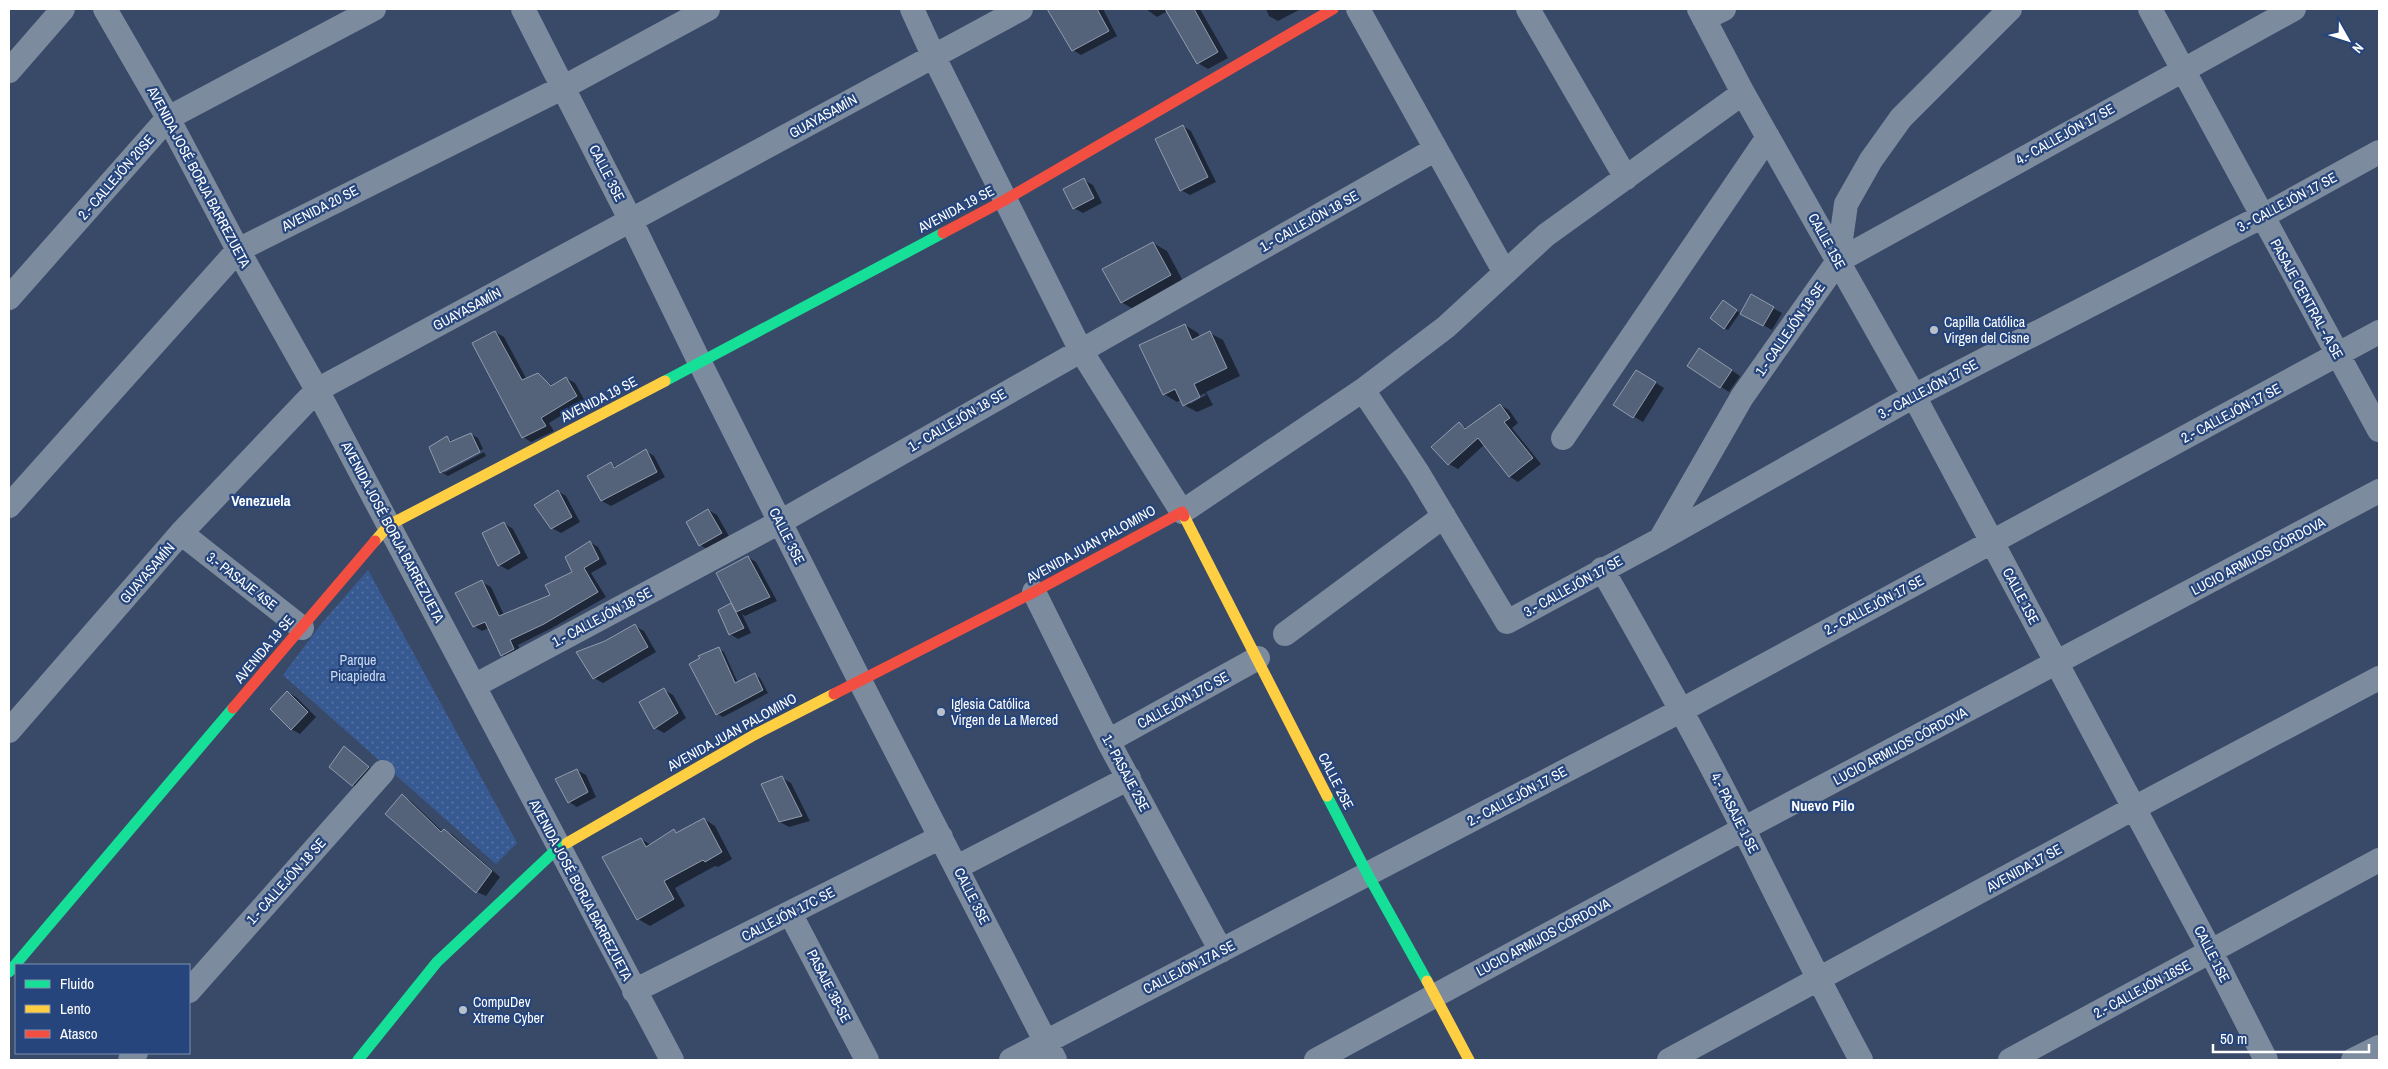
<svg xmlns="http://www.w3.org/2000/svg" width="2388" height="1069" font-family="'Archivo Narrow',sans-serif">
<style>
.grass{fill:url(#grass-dots)}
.shadow{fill:#0007;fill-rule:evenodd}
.building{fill:#54627a;stroke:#919bae}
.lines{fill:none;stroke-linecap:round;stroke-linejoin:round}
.street{stroke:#7d8b9f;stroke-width:24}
.fast{stroke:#16e098;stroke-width:11}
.slow{stroke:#ffcf43;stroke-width:11}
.jam{stroke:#f24e42;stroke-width:11}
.poi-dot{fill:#bac0ca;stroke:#25457c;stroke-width:2}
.labels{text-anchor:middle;stroke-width:4.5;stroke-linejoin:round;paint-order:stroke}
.street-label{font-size:14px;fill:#fff;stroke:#25457c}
.poi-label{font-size:14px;fill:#fff;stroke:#25457c;text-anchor:start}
.park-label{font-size:14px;fill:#ccdbf4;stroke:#25457c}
.neighbourhood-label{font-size:15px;font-weight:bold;fill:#fff;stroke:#25457c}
</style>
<defs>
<pattern id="grass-dots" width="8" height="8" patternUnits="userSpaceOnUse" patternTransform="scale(1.25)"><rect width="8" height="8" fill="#385a93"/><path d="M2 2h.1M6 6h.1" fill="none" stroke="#5673a3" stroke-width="1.8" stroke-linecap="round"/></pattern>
</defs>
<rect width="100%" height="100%" fill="#394a68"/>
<path class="grass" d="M368,570l149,273 -21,21 -213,-189 39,-52z"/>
<path class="shadow" d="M1054,9h49l14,27 -36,19 -8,-5 -23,-39z
M1146,9h54l28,49 -20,11 -10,-6 -30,-52 -11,6z
M1266,9h33v1l-21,11 -9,-5z
M1183,126l8,5 25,51 -26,13 -9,-5z
M1084,180l9,5 9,18 -19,10 -9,-5z
M1153,243l14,8 17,32 -49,27 -14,-8z
M1751,296l31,17 -10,17 -30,-17z
M1727,304l13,9 -12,17 -4,-2z
M1185,325l13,8 2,4 10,-4 13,7 17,36 -34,16 7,13 -16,7 -13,-7 -3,-5 -4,2 -13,-8zM1205,393l1,2 -16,9v-3z
M495,332l9,5 23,43 11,-5 15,11 13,-8 9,5 10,18 -36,22 5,8 -23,11 -8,-5z
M1708,354l32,22 -11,16 -41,-26z
M1645,376l19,12 -21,34 -28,-17z
M1500,405l9,5 9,13 -6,5 29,36 -23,18 -8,-5 -25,-33 -27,25 -9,-5 10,-40 8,4z
M471,434l7,4 5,11 -39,21v3l40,-21 2,4 -38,20 -7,-4 -11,-25 17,-9 7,4z
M646,451l8,5 11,21 -54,29 -9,-5 -14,-25 23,-12 6,3z
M558,491l8,5 14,26 -19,11 -9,-5z
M708,510l9,5 13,23 -21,12 -9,-5z
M504,523l9,6 15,29 -20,12 -9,-5z
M590,542l8,5 9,17 -16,9 15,24 -54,31 -34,17 4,9 -11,6 -9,-5 -13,-27 -7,3 -8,-5 8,-44 9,5 13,28 48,-19 21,-24z
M748,557l8,5 21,39 -32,15 -3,-2 9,19 -13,6 -8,-5 -11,-23 14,-8z
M635,626l9,5 12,21 -53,31 -9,-5 12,-36z
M719,649l5,3 14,31 17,-8 5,3 8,15 -45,24 -6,-3z
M664,690l9,5 13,23 -22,15 -9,-5z
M287,692l9,5 20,20 -16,17 -9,-5z
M345,748l32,25 -15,17 -9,-5z
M577,770l9,5 10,22 -19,10 -8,-5z
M782,778l9,5 19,38 -21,6 -9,-5z
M402,796l9,5 32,31 1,-2 9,5 47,42 -14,19 -9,-4 -90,-78z
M704,819l11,7 17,33 -14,8 -3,-1 -40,22 10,18 -35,20 -12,-7 3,-80 10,6 23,-14 4,2z"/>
<path class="building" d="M1047,9h50l12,22 -37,20z
M1165,9h29l24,43 -21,12z
M1183,125l25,52 -28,14 -25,-52z
M1084,178l10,20 -21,11 -10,-20z
M1153,242l18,33 -50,28 -19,-34z
M1751,294l23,13 -11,19 -23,-12z
M1723,300l14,10 -13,19 -14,-11z
M1185,324l7,16 18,-9 17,37 -33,16 6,13 -17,9 -8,-17 -12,6 -24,-50z
M495,331l27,49 16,-7 13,13 15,-9 11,19 -36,22 5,8 -24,12 -50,-95z
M1699,348l33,22 -12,18 -33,-22z
M1636,370l20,12 -23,36 -20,-13z
M1500,404l10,14 -6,4 29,36 -24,19 -31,-39 -30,27 -17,-18 28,-25 6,7z
M471,433l9,19 -40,21 -11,-26 18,-11 3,6z
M646,449l11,23 -56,29 -14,-25 24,-14 3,6z
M558,490l14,27 -21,12 -17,-24z
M708,509l14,24 -23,13 -13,-24z
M504,522l16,31 -22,13 -16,-33z
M590,541l9,18 -15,9 14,24 -54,32 -34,16 4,9 -13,7 -16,-34 -12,5 -18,-34 27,-13 17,36 51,-21 -5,-10 27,-13 -7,-15z
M748,556l22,41 -34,15 -20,-39z
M731,603l13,25 -15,7 -11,-25z
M635,624l13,23 -55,32 -17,-27 29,-11z
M719,647l16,36 20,-10 8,17 -47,25 -27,-51 11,-6 -2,-2z
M664,688l14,25 -24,16 -15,-27z
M287,691l21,21 -17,18 -21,-21z
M344,746l25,21 -17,19 -23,-19z
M577,769l11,23 -20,11 -13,-24z
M782,776l20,40 -23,6 -18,-38z
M402,794l39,38 3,-3 48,42 -16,22 -91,-79z
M704,818l18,34 -17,10 -2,-2 -39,21 10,18 -37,21 -35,-63 39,-19 5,9 28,-18 2,4z"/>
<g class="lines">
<path class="street" d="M105,9l63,109 70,132 79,140 355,670
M523,9l108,212 69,142 160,318 195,379
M912,9l21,46 147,294 102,163 181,-122 83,-63 100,-92 197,-142
M1358,9l147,264
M1528,9l98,169
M1699,9l44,84 171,303 297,556 55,108
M2150,9l229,421
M1704,19l20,-10
M9,71l54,-62
M1838,261l456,-252
M9,298l159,-180 206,-109
M1363,390l55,83 89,149 154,-83 253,-143 349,-180 116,-64
M1563,438l205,-301
M9,506l229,-256 326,-163 144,-78
M181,533l121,95
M1661,538l81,-141 96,-136 8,-57 25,-44 30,-42 109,-109
M1602,569c49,86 97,171 141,259 39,78 77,156 118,232
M1034,592l74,149 113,210
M1285,634l159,-118
M474,686l306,-164 656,-373
M9,731l172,-198 136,-143 704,-381
M1108,741l150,-83
M957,867l172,-89
M790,913l77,147
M189,991l194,-219
M634,991l307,-154
M130,1060l6,-7
M1011,1060l671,-350 697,-378
M1316,1060l427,-231 636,-338
M1669,1060l465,-252 245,-130
M2010,1060l369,-200
M2353,1060l26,-13"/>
<path class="fast" d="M665,381l278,-148
M1327,796l41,79 59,106
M9,972l224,-264
M358,1060l79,-98 122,-115 8,-4"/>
<path class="slow" d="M1184,516l143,280
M375,541l14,-16 276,-144
M567,843l187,-108 80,-41
M1427,981l42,79"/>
<path class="jam" d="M943,233l62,-33 328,-191
M834,694l200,-102 148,-80 2,4
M233,708l142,-167"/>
</g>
<g class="poi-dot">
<circle cx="1934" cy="330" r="5"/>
<circle cx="941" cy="712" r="5"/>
<circle cx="463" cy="1010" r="5"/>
</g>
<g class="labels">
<g class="street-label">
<text transform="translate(823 116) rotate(-29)" y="5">GUAYASAMÍN</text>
<text transform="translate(2065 134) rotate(-29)" y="5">4.- CALLEJÓN 17 SE</text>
<text transform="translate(607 173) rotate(63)" y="5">CALLE 3SE</text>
<text transform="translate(116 177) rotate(-49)" y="5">2.- CALLEJÓN 20SE</text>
<text transform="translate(199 177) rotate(62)" y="5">AVENIDA JOSÉ BORJA BARREZUETA</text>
<text transform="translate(2287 202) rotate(-28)" y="5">3.- CALLEJÓN 17 SE</text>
<text transform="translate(320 208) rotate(-27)" y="5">AVENIDA 20 SE</text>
<text transform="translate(956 209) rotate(-28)" y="5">AVENIDA 19 SE</text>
<text transform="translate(1309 221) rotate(-29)" y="5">1.- CALLEJÓN 18 SE</text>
<text transform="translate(1827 241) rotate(61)" y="5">CALLE 1SE</text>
<text transform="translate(2307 299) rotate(61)" y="5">PASAJE CENTRAL - A SE</text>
<text transform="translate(467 309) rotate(-28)" y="5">GUAYASAMÍN</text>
<text transform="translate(1790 329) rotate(-55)" y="5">1.- CALLEJÓN 18 SE</text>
<text transform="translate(1928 389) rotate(-28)" y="5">3.- CALLEJÓN 17 SE</text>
<text transform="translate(599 399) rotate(-27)" y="5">AVENIDA 19 SE</text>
<text transform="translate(2231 413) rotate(-28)" y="5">2.- CALLEJÓN 17 SE</text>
<text transform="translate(957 420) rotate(-30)" y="5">1.- CALLEJÓN 18 SE</text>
<text transform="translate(393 532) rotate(62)" y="5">AVENIDA JOSÉ BORJA BARREZUETA</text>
<text transform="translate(787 536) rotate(63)" y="5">CALLE 3SE</text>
<text transform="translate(1091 544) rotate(-29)" y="5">AVENIDA JUAN PALOMINO</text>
<text transform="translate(2258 556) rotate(-28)" y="5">LUCIO ARMIJOS CÓRDOVA</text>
<text transform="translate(147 573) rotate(-49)" y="5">GUAYASAMÍN</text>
<text transform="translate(242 581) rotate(38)" y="5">3.- PASAJE 4SE</text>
<text transform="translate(1573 586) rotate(-29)" y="5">3.- CALLEJÓN 17 SE</text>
<text transform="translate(2021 596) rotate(62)" y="5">CALLE 1SE</text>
<text transform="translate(1874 605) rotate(-28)" y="5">2.- CALLEJÓN 17 SE</text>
<text transform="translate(602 617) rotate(-28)" y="5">1.- CALLEJÓN 18 SE</text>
<text transform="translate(264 649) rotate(-50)" y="5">AVENIDA 19 SE</text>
<text transform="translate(1183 700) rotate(-29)" y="5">CALLEJÓN 17C SE</text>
<text transform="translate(732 732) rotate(-29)" y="5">AVENIDA JUAN PALOMINO</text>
<text transform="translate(1900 746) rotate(-28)" y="5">LUCIO ARMIJOS CÓRDOVA</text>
<text transform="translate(1126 773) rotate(62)" y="5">1.- PASAJE 2SE</text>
<text transform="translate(1336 781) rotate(63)" y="5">CALLE 2SE</text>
<text transform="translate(1517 796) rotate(-28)" y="5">2.- CALLEJÓN 17 SE</text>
<text transform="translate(1735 813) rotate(63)" y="5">4.- PASAJE 1 SE</text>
<text transform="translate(2024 868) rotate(-29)" y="5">AVENIDA 17 SE</text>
<text transform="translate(286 881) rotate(-48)" y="5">1.- CALLEJÓN 18 SE</text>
<text transform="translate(581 890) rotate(62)" y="5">AVENIDA JOSÉ BORJA BARREZUETA</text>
<text transform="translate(972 896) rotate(63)" y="5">CALLE 3SE</text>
<text transform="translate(788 914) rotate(-27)" y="5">CALLEJÓN 17C SE</text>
<text transform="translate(1543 937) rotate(-28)" y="5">LUCIO ARMIJOS CÓRDOVA</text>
<text transform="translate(2212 954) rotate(63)" y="5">CALLE 1SE</text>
<text transform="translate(1189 967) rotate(-27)" y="5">CALLEJÓN 17A SE</text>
<text transform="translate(829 986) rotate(63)" y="5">PASAJE 3B-SE</text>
<text transform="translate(2142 989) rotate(-28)" y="5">2.- CALLEJÓN 16SE</text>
</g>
<g class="poi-label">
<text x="1944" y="327">Capilla Católica<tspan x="1944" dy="16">Virgen del Cisne</tspan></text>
<text x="951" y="709">Iglesia Católica<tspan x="951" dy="16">Virgen de La Merced</tspan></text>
<text x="473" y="1007">CompuDev<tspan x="473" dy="16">Xtreme Cyber</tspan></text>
</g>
<g class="park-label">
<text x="358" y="665">Parque<tspan x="358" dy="16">Picapiedra</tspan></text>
</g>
<g class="neighbourhood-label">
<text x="261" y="506">Venezuela</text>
<text x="1823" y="811">Nuevo Pilo</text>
</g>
</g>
<rect width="2388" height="1069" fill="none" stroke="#ffffff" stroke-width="20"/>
<rect x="15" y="964" width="175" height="90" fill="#25457c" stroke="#7c8fb0"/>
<rect x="25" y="980" width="25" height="8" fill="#16e098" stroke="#7c8fb0"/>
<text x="60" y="989" font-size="15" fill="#ffffff">Fluido</text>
<rect x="25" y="1005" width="25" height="8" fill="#ffcf43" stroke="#7c8fb0"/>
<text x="60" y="1014" font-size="15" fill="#ffffff">Lento</text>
<rect x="25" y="1030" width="25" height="8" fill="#f24e42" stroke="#7c8fb0"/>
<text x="60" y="1039" font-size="15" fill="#ffffff">Atasco</text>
<g transform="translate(2348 40) rotate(129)" stroke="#25457c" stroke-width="4" paint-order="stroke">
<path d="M0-4L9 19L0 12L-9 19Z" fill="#ffffff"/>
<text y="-8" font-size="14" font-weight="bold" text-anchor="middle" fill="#ffffff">N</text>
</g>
<path d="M2213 1044v8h156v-8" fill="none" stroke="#ffffff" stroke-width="2.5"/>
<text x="2220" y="1044" font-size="15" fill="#ffffff" stroke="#25457c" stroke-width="4" paint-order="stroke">50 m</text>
</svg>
